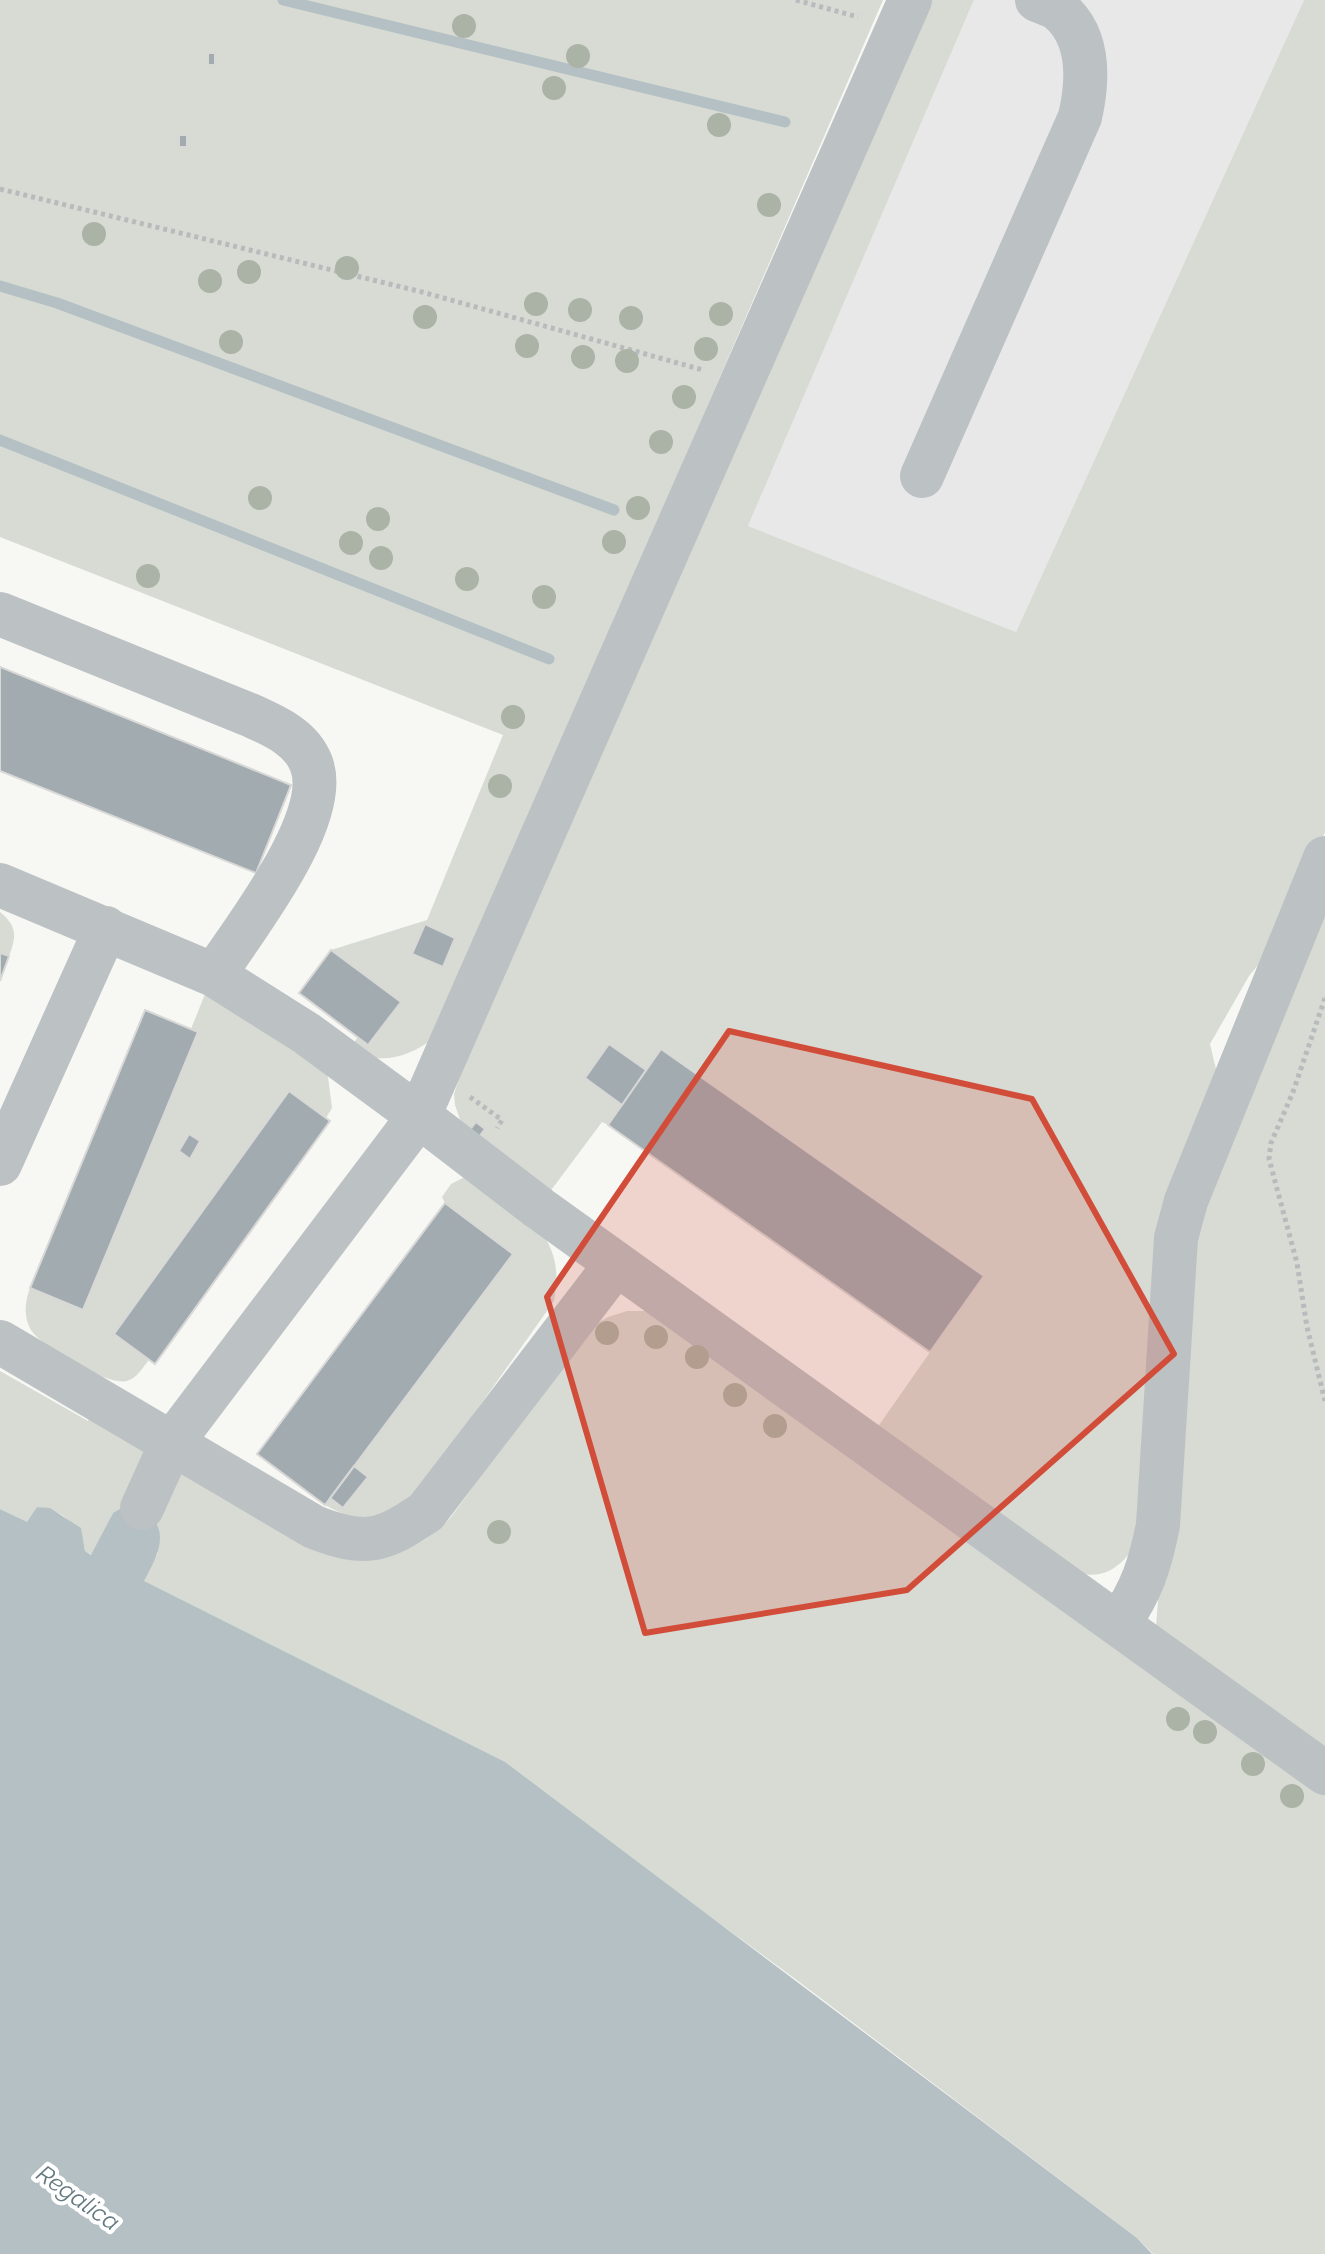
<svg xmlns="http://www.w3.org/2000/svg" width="1325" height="2254" font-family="Raleway,sans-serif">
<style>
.built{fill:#e8e8e8}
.green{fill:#d7dbd4}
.water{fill:#b4c0c3}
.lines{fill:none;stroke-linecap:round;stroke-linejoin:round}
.stream{stroke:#b4c0c3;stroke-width:11}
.building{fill:#a2abaf;stroke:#d8d8d7;stroke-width:2}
.path{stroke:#b7bbbc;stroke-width:5;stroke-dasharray:4 4;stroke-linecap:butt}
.minor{stroke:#bcc1c4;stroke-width:44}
.tree{fill:#abb2a6}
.marked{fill:#d24d39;fill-opacity:0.2;stroke:#d24d39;stroke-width:6;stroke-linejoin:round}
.labels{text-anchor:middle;stroke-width:8;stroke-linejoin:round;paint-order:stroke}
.water-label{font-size:24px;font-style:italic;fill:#657a7e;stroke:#fff}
</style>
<rect width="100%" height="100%" fill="#f7f7f4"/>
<path class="built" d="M974,0h330l-288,632 -268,-106z"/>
<path class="green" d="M0,0h883l-449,1038c-27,20 -54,28 -85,11l9,-12 11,8 32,-43 -70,-52 96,-30 76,-185 -503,-198z
M928,0h46l-226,526 268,106 288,-632h21v832l-42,103 -34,41 -39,68 10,42 -76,448c-17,23 -30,45 -61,40l-206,-146 107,-153 -322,-226 -16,21 -37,-25 13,60 -14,20 -6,-3 -53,71 -86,-65 -8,-23 -1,-11 7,-21z
M1325,874v877l-169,-124 30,-393z
M0,912c17,14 17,24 9,44l-9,-3z
M205,994l116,72 7,11 4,31 -6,10 -37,-27 -175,242 35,27c-6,7 -12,18 -22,21 -20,5 -85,-34 -96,-51 -8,-13 -6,-29 -1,-42l53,22 115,-278 -7,-3z
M465,1177l81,62c12,22 12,39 8,62l-134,189c-33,32 -54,38 -95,15l5,-7 14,10 23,-31 -13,-11 158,-213 -67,-50 -3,-6 9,-13z
M627,1311h19l679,482v461h-172l-16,-16 -339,-257 -251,-184 -404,-216 15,-28 -45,-40 -21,42 -7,-4c-2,-24 -23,-42 -48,-44l-9,16 -28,-14v-138l88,50 2,-3 293,139c30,-9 46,-17 68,-40l139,-190 18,-10z"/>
<path class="water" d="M125,1506c7,3 19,5 25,10 21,19 4,46 -6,65l361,181 632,476 15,16h-1152v-745l27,13 10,-15 13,1 31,20 4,23 6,4 22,-42z"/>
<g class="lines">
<path class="stream" d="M283,0l502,122
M0,286l57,17 557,207
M0,440l549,219"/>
</g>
<path class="building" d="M208,53h7v12h-7z
M179,135h8v12h-8z
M0,667l291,118 -35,88 -256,-102z
M425,924l30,14 -12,29 -31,-13z
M331,950l70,52 -33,43 -69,-52z
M0,953l9,3 -9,25z
M145,1010l53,22 -115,278 -53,-22z
M609,1044l37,26 -24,35 -37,-27z
M661,1049l323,227 -54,76 -322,-227z
M289,1091l41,30 -175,243 -41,-30z
M476,1122l9,7 -7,9 -9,-7z
M189,1134l11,7 -10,18 -11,-8z
M445,1203l68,51 -188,251 -68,-51z
M354,1466l14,11 -25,31 -13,-10z"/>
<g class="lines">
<path class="path" d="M796,0l62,17
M0,189l422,103 281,78
M1325,998l-32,94 -22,51 -2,16 28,104 10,64 18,74
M470,1097l32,23 -5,8"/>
<path class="minor" d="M910,0l-491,1116 120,92 786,565
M922,476l158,-359c8,-35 11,-79 -20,-106 -6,-5 -16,-8 -23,-11
M0,614l250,101c24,11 51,22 61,48 22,54 -67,166 -97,212
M0,885l214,90 92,58 113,83 -248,328 -29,64
M0,1164l106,-236
M0,1342l314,185c51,20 68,15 112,-15l190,-248
M1119,1623c23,-33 31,-58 39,-98l18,-287 10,-37 139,-343"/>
</g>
<g class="tree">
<circle cx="464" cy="26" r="12"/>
<circle cx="578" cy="56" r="12"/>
<circle cx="554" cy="88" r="12"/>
<circle cx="719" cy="125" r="12"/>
<circle cx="769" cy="205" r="12"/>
<circle cx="94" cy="234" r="12"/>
<circle cx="347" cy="268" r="12"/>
<circle cx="249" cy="272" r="12"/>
<circle cx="210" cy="281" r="12"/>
<circle cx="536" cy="304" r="12"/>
<circle cx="580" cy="310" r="12"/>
<circle cx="721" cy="314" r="12"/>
<circle cx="425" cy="317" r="12"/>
<circle cx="631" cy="318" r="12"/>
<circle cx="231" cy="342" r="12"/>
<circle cx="527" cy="346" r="12"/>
<circle cx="706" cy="349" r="12"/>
<circle cx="583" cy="357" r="12"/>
<circle cx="627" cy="361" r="12"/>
<circle cx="684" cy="397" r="12"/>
<circle cx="661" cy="442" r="12"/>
<circle cx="260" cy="498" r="12"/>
<circle cx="638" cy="508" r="12"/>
<circle cx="378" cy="519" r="12"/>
<circle cx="614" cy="542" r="12"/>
<circle cx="351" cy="543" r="12"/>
<circle cx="381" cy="558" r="12"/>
<circle cx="148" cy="576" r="12"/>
<circle cx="467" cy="579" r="12"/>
<circle cx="544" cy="597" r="12"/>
<circle cx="513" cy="717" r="12"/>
<circle cx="500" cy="786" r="12"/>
<circle cx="607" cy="1333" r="12"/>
<circle cx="656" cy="1337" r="12"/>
<circle cx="697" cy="1357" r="12"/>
<circle cx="735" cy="1395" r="12"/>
<circle cx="775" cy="1426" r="12"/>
<circle cx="499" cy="1532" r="12"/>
<circle cx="1178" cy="1719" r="12"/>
<circle cx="1205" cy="1732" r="12"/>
<circle cx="1253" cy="1764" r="12"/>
<circle cx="1292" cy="1796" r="12"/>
</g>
<path class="marked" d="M729,1031l303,68 142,255 -267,236 -262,43 -98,-336z"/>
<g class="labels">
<g class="water-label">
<text transform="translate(78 2198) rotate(35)" y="8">Regalica</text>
</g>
</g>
</svg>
